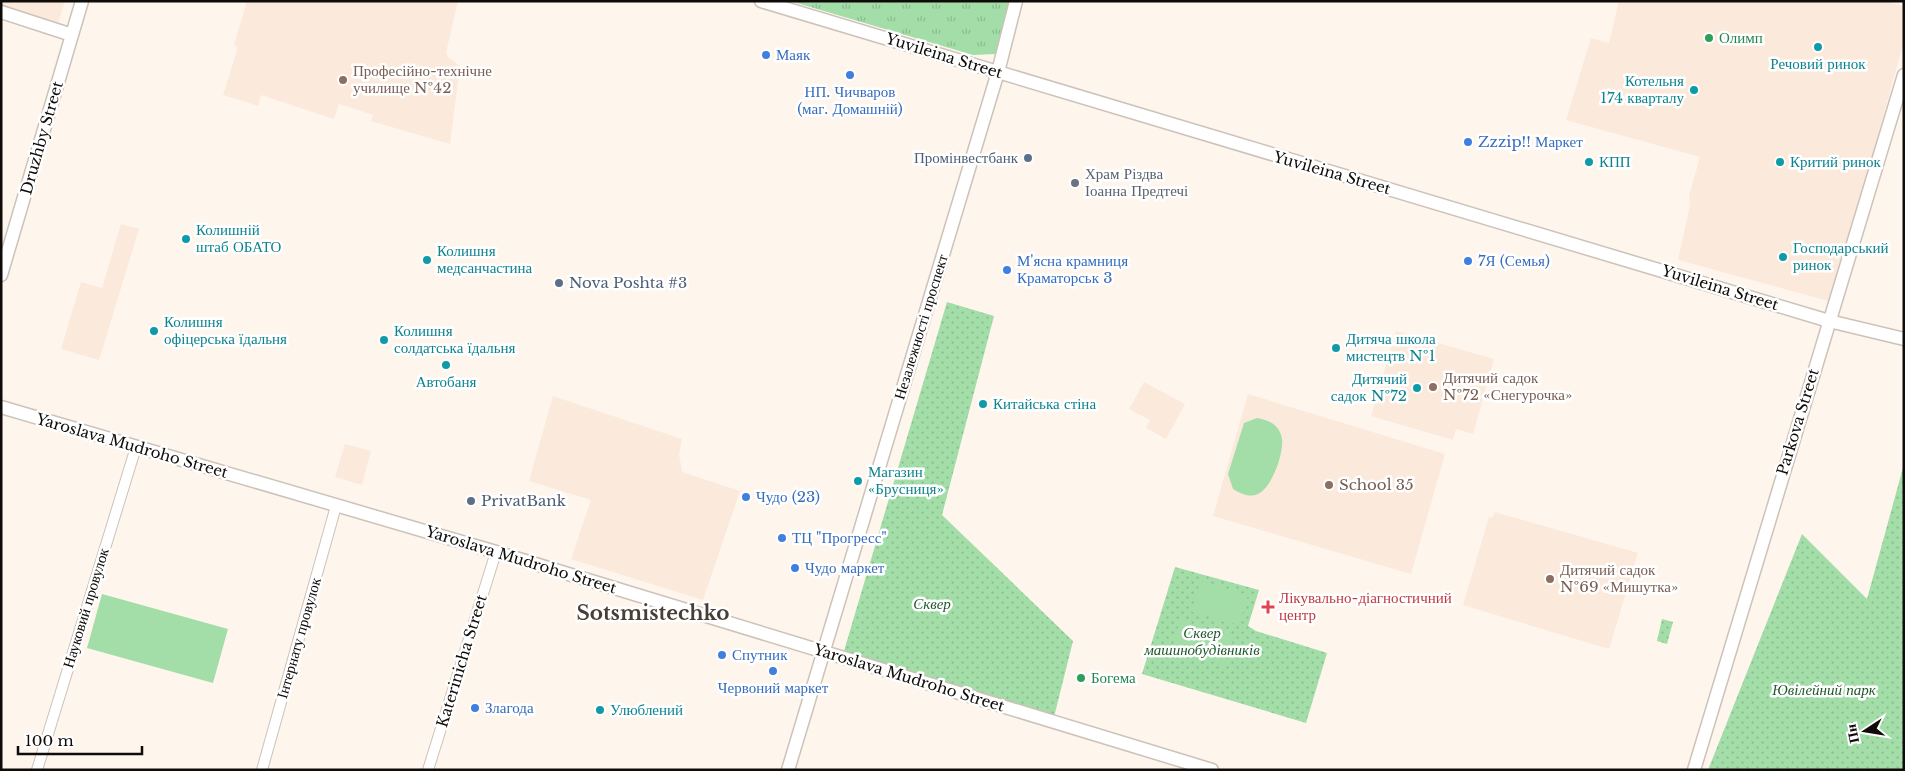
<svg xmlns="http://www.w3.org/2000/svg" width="1905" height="771" font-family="'Libre Baskerville',serif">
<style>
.built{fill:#fbeadb}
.grass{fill:url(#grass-tufts)}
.park{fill:url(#park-dots)}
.pitch{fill:#a3dda8}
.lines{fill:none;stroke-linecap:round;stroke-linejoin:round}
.minor-casing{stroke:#ccc2b9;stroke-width:12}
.tertiary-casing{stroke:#ccc2b9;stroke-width:15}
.minor{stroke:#fff;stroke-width:10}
.tertiary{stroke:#fff;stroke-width:12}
.leisure-dot{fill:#2e9e5b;stroke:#fff;stroke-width:2}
.culture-dot{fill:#0f9aa8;stroke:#fff;stroke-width:2}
.shop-dot{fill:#3f7fe0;stroke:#fff;stroke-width:2}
.education-dot{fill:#8d6e63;stroke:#fff;stroke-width:2}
.service-dot{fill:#5c6f8a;stroke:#fff;stroke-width:2}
.worship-dot{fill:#6b7280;stroke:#fff;stroke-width:2}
.health-dot{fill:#e0444e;stroke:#fff;stroke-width:2}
.labels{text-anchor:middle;stroke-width:5;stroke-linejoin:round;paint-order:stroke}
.leisure-label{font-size:15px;fill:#27864d;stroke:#fff;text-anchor:start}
.shop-label{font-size:15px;fill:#366cbe;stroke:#fff;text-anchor:start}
.street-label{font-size:15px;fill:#0e0b08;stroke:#fff}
.culture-label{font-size:15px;fill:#0d838f;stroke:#fff;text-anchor:start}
.education-label{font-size:15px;fill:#785e54;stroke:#fff;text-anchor:start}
.service-label{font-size:15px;fill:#4e5e75;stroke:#fff;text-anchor:start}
.worship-label{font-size:15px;fill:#5b616d;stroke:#fff;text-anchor:start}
.health-label{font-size:15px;fill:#be3a42;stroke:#fff;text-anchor:start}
.park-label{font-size:15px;font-style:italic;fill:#1e5728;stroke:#fff}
.district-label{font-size:20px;font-weight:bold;fill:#473f37;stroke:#fff}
</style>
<defs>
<pattern id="grass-tufts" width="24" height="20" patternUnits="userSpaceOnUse" patternTransform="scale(1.25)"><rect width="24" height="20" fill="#a3dda8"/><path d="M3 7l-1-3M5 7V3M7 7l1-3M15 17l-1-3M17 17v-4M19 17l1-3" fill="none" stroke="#8bbc8f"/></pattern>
<pattern id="park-dots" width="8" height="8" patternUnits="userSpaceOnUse" patternTransform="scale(1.25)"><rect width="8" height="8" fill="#a3dda8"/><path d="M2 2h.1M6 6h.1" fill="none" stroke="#8bbc8f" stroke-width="1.8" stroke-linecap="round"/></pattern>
</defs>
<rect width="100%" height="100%" fill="#fef5ed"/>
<path class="built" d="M1,1h64l-9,29 -55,-20z
M247,1h211l-12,52 3,5 11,8 -10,78 -79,-23 2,-6 -34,-11 -5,15 -73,-24 -3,11 -35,-11 15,-48 -4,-2z
M1619,1h266l19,5v35l-72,261 -154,-42 12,-55 -1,-9 11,-39 -134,-37 25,-82 18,5z
M121,224l18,5 -40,131 -38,-11 20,-67 21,6z
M1396,331l98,28 -21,75 -17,-5 -3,11 -82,-24z
M1144,382l41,22 -19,35 -20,-11 4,-8 -21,-11z
M1248,394l197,60 -34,120 -198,-58z
M553,396l129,43 -3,15 3,18 58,19 -37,109 -132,-41 20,-59 -62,-19z
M345,444l26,7 -9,34 -27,-8z
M1495,512l143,41 -29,96 -146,-44 26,-88 3,1z"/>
<path class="grass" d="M790,1h219l-13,53 -23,1z"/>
<path class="park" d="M947,302l47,14 -52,199 131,126 -19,76 -210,-66z
M1904,464v306h-196l94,-236 65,65z
M1175,567l84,23 -11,36 8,5 71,22 -21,70 -164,-49z
M1662,619l11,3 -6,22 -10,-3z"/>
<path class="pitch" d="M1257,418c12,2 23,7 25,21 2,14 -11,53 -27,56 -8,2 -15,-2 -22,-6l-5,-15 16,-51z
M1200,581l48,14 -9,30 -47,-13z
M102,594l126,35 -15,54 -126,-35z
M1180,620l54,17 -9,28 -53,-16z"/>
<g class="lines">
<g class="minor-casing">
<path id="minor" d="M37,770l99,-323
M262,770l74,-264
M428,770l68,-218"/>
</g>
<g class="tertiary-casing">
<path id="tertiary" d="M761,1l1068,320 75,18
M1,12l71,23
M1,275l81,-274
M1,407l495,145 716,218
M788,770l210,-698 18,-71
M1694,770l210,-695"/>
</g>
<use href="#minor" class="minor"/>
<use href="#tertiary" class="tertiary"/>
</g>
<g class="leisure-dot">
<circle cx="1709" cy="38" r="5"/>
<circle cx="1081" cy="678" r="5"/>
</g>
<g class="culture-dot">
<circle cx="1818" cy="47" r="5"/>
<circle cx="1694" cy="90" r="5"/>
<circle cx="1589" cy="162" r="5"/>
<circle cx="1780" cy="162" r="5"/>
<circle cx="186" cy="239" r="5"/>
<circle cx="1783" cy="257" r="5"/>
<circle cx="427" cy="260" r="5"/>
<circle cx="154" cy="331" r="5"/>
<circle cx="384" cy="340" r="5"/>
<circle cx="1336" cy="348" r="5"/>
<circle cx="446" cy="365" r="5"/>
<circle cx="1417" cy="388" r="5"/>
<circle cx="983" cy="404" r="5"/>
<circle cx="858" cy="481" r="5"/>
<circle cx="600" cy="710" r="5"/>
</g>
<g class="shop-dot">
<circle cx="766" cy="55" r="5"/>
<circle cx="850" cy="75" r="5"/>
<circle cx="1468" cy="142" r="5"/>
<circle cx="1468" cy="261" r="5"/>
<circle cx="1007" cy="270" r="5"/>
<circle cx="746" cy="497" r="5"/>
<circle cx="782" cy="538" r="5"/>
<circle cx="795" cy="568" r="5"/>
<circle cx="722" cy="655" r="5"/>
<circle cx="773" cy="671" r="5"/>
<circle cx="475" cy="708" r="5"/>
</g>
<g class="education-dot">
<circle cx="343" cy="80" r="5"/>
<circle cx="1433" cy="387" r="5"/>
<circle cx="1329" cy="485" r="5"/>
<circle cx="1550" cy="579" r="5"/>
</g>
<g class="service-dot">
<circle cx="1028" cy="158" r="5"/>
<circle cx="559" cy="283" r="5"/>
<circle cx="471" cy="501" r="5"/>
</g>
<circle class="worship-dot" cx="1075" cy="183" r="5"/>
<path class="health-dot" d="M1265.5 599.5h5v5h5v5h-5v5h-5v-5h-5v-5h5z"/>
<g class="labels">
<g class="leisure-label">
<text x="1719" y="43">Олимп</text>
<text x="1091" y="683">Богема</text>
</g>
<g class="shop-label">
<text x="776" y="60">Маяк</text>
<text x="850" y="97" text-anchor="middle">НП. Чичваров<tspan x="850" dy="17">(маг. Домашній)</tspan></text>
<text x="1478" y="147">Zzzip!! Маркет</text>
<text x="1017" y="266">М'ясна крамниця<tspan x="1017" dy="17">Краматорськ 3</tspan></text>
<text x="1478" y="266">7Я (Семья)</text>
<text x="756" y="502">Чудо (23)</text>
<text x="792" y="543">ТЦ "Прогресс"</text>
<text x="805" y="573">Чудо маркет</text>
<text x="732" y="660">Спутник</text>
<text x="773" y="693" text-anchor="middle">Червоний маркет</text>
<text x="485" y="713">Злагода</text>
</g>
<g class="street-label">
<text transform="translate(944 56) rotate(17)" y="5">Yuvileina Street</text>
<text transform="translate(42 138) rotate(-74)" y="5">Druzhby Street</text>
<text transform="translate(1332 173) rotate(16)" y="5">Yuvileina Street</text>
<text transform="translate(1720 288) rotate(17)" y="5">Yuvileina Street</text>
<text transform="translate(921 327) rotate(-73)" y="5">Незалежності проспект</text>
<text transform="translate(1798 422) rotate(-73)" y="5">Parkova Street</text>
<text transform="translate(132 446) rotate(16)" y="5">Yaroslava Mudroho Street</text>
<text transform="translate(521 560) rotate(17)" y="5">Yaroslava Mudroho Street</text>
<text transform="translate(86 608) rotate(-73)" y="5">Науковий провулок</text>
<text transform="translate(299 638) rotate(-74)" y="5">Інтернату провулок</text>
<text transform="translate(462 661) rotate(-73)" y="5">Katerinicha Street</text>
<text transform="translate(909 678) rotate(17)" y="5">Yaroslava Mudroho Street</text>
</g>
<g class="culture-label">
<text x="1818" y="69" text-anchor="middle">Речовий ринок</text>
<text x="1684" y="86" text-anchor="end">Котельня<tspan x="1684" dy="17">174 кварталу</tspan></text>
<text x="1599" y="167">КПП</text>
<text x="1790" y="167">Критий ринок</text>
<text x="196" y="235">Колишній<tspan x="196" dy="17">штаб ОБАТО</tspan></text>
<text x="1793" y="253">Господарський<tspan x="1793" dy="17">ринок</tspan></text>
<text x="437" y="256">Колишня<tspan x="437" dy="17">медсанчастина</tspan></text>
<text x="164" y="327">Колишня<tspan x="164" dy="17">офіцерська їдальня</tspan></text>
<text x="394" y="336">Колишня<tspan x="394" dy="17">солдатська їдальня</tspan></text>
<text x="1346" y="344">Дитяча школа<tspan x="1346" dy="17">мистецтв №1</tspan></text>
<text x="1407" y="384" text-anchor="end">Дитячий<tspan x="1407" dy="17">садок №72</tspan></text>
<text x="446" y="387" text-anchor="middle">Автобаня</text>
<text x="993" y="409">Китайська стіна</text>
<text x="868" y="477">Магазин<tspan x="868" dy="17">«Брусниця»</tspan></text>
<text x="610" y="715">Улюблений</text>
</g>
<g class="education-label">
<text x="353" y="76">Професійно-технічне<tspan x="353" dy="17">училище №42</tspan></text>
<text x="1443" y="383">Дитячий садок<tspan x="1443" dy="17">№72 «Снегурочка»</tspan></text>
<text x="1339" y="490">School 35</text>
<text x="1560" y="575">Дитячий садок<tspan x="1560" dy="17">№69 «Мишутка»</tspan></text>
</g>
<g class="service-label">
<text x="1018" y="163" text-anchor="end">Промінвестбанк</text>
<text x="569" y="288">Nova Poshta #3</text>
<text x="481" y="506">PrivatBank</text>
</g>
<g class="worship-label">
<text x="1085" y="179">Храм Різдва<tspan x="1085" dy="17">Іоанна Предтечі</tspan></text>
</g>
<g class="health-label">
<text x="1279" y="603">Лікувально-діагностичний<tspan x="1279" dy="17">центр</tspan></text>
</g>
<g class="park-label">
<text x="932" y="609">Сквер</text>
<text x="1202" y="638">Сквер<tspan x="1202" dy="17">машинобудівників</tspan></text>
<text x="1824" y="695">Ювілейний парк</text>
</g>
<g class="district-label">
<text x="653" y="620">Sotsmistechko</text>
</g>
</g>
<rect width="1905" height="771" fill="none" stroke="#0e0b08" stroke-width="5"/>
<g transform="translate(1865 731) rotate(258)" stroke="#ffffff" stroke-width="4" paint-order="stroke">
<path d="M0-4L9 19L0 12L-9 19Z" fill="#0e0b08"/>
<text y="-8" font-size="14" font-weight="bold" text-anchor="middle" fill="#0e0b08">Пн</text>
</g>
<path d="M18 746v8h124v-8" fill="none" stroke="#0e0b08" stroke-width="2.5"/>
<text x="25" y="746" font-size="15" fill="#0e0b08" stroke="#ffffff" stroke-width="4" paint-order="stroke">100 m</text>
</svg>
